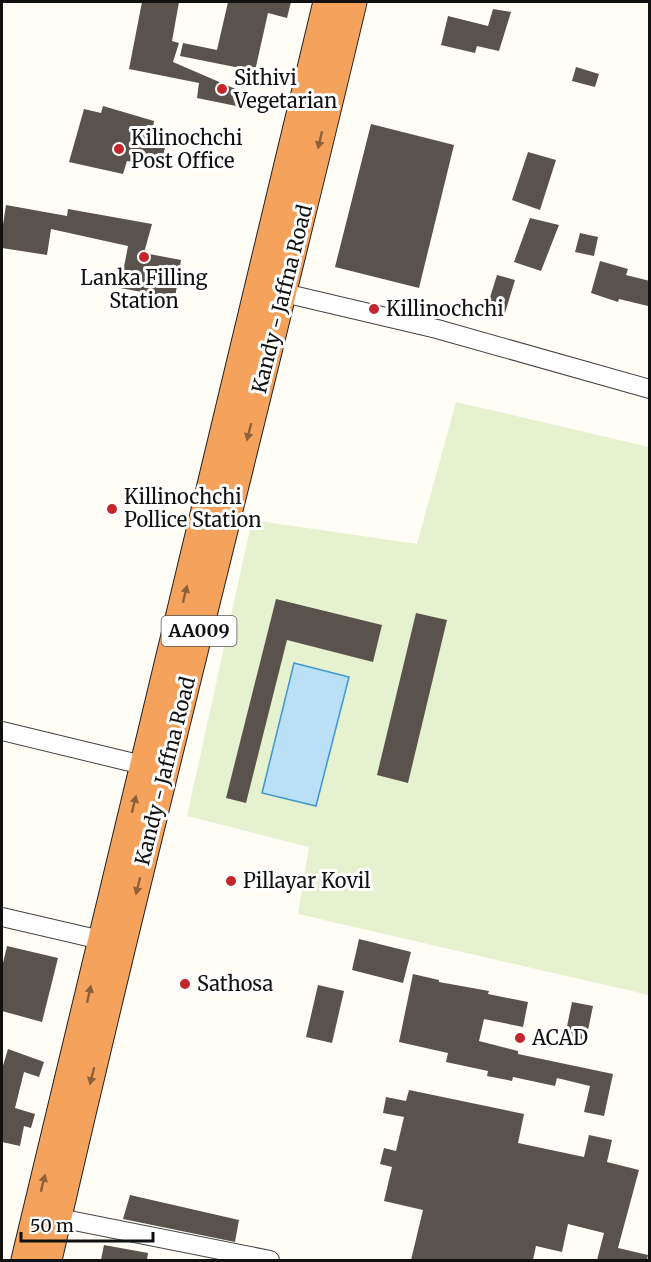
<svg xmlns="http://www.w3.org/2000/svg" width="651" height="1262" font-family="Merriweather,serif">
<style>
.pitch{fill:#e6f2cf}
.water{fill:#b9e0f7;stroke:#3f96cf;stroke-width:1.5}
.building{fill:#5a524d}
.lines{fill:none;stroke-linecap:round;stroke-linejoin:round}
.minor-casing{stroke:#444;stroke-width:20}
.highway-casing{stroke:#222;stroke-width:29}
.minor{stroke:#fff;stroke-width:18}
.highway{stroke:#f5a25d;stroke-width:27}
.oneway{fill:#8e613b}
.poi-dot{fill:#c4262e;stroke:#fff;stroke-width:2}
.labels{text-anchor:middle;stroke-width:6;stroke-linejoin:round;paint-order:stroke}
.shield{fill:#fff;stroke:#585858;stroke-width:1.5}
.shield-label{font-size:18px;font-weight:bold;fill:#111}
.poi-label{font-size:20px;fill:#111;stroke:#fff;text-anchor:start}
.street-label{font-size:20px;fill:#111;stroke:#fff}
</style>
<rect width="100%" height="100%" fill="#fffdf5"/>
<path class="pitch" d="M456,402l193,45v548l-351,-81 11,-67 -122,-31 65,-296 165,24z"/>
<path class="water" d="M294,663l55,14 -33,129 -54,-13z"/>
<path class="building" d="M142,2h37l-7,39 7,2 -6,19 81,35 -3,12 -54,-11 2,-15 -70,-14z
M228,2h63l-4,16 -19,-5 -13,58 -75,-15 3,-13 34,7z
M493,9l18,3 -12,39 -22,-5 -2,7 -34,-8 7,-29 40,10z
M576,67l23,7 -4,13 -23,-6z
M103,106l51,15 -2,13 16,3 -8,29 -33,-5 -4,13 -54,-12 15,-53 17,4z
M371,124l83,21 -35,143 -84,-21z
M528,152l28,8 -16,50 -28,-10z
M6,205l61,11 1,-7 84,15 -8,29 37,7 -6,38 -55,-10 8,-42 -77,-17 -4,26 -45,-7v-17z
M530,218l29,7 -18,46 -27,-9z
M580,233l18,4 -4,19 -19,-4z
M600,261l28,8 -2,6 24,6 -2,25 -29,-7 -1,3 -27,-9z
M497,275l18,5 -10,33 -18,-6z
M276,599l106,26 -9,37 -86,-22 -41,163 -20,-5z
M416,613l31,7 -39,163 -31,-8z
M359,939l52,13 -8,31 -51,-13z
M7,946l51,12 -16,64 -40,-11v-44z
M413,974l26,6v2l50,9 -1,3 40,8 -5,25 -39,-8 -5,22 39,10v3l95,20 -9,42 -20,-4 6,-26 -33,-8 -2,8 -42,-9 -1,4 -25,-5 1,-5 -42,-9 2,-9 -49,-11z
M318,985l26,6 -12,52 -26,-6z
M572,1002l21,4 -7,34 -21,-4z
M8,1049l36,13 -5,15 -15,-5 -9,36 20,6 -4,14 -7,-2 -4,20 -18,-4v-73z
M409,1090l115,24 -6,29 66,14 5,-22 23,5 -5,22 32,8 -21,78 30,7 -1,5h-50l7,-27 -36,-9 -6,28 -26,-6 -3,14h-122l12,-50 -39,-9 8,-34 -12,-3 4,-16 12,3 8,-34 -21,-4 3,-16 20,4z
M130,1195l109,25 -4,22 -112,-23z
M104,1245l44,8 -1,7h-46z"/>
<g class="lines">
<g class="minor-casing">
<path id="minor" d="M284,293l153,36 213,60
M2,731l153,37
M2,917l99,23
M49,1216l221,44"/>
</g>
<g class="highway-casing">
<path id="highway" d="M25,1260l302,-1258
M48,1260c96,-420 205,-838 305,-1258"/>
</g>
<use href="#minor" class="minor"/>
<use href="#highway" class="highway"/>
</g>
<defs><path id="oneway-solid" d="M-6-.8H1V-3.2L6.5 0L1 3.2V.8H-6Z" transform="scale(1.5)"/></defs>
<g class="oneway">
<use href="#oneway-solid" transform="translate(320 140) rotate(103)"/>
<use href="#oneway-solid" transform="translate(249 432) rotate(104)"/>
<use href="#oneway-solid" transform="translate(185 594) rotate(-76)"/>
<use href="#oneway-solid" transform="translate(134 804) rotate(-76)"/>
<use href="#oneway-solid" transform="translate(138 886) rotate(104)"/>
<use href="#oneway-solid" transform="translate(89 994) rotate(-77)"/>
<use href="#oneway-solid" transform="translate(92 1076) rotate(104)"/>
<use href="#oneway-solid" transform="translate(43 1183) rotate(-76)"/>
</g>
<g class="poi-dot">
<circle cx="222" cy="89" r="6"/>
<circle cx="119" cy="149" r="6"/>
<circle cx="144" cy="257" r="6"/>
<circle cx="374" cy="309" r="6"/>
<circle cx="112" cy="509" r="6"/>
<circle cx="231" cy="881" r="6"/>
<circle cx="185" cy="984" r="6"/>
<circle cx="520" cy="1038" r="6"/>
</g>
<g class="labels">
<rect class="shield" x="161.5" y="616" width="75" height="30" rx="4.5"/>
<g class="shield-label">
<text x="199" y="637">AA009</text>
</g>
<g class="poi-label">
<text x="234" y="85">Sithivi<tspan x="234" dy="23">Vegetarian</tspan></text>
<text x="131" y="145">Kilinochchi<tspan x="131" dy="23">Post Office</tspan></text>
<text x="144" y="285" text-anchor="middle">Lanka Filling<tspan x="144" dy="23">Station</tspan></text>
<text x="386" y="316">Killinochchi</text>
<text x="124" y="504">Killinochchi<tspan x="124" dy="23">Pollice Station</tspan></text>
<text x="243" y="888">Pillayar Kovil</text>
<text x="197" y="991">Sathosa</text>
<text x="532" y="1045">ACAD</text>
</g>
<g class="street-label">
<text transform="translate(282 299) rotate(-76)" y="7">Kandy - Jaffna Road</text>
<text transform="translate(165 771) rotate(-76)" y="7">Kandy - Jaffna Road</text>
</g>
</g>
<rect width="651" height="1262" fill="none" stroke="#111111" stroke-width="6"/>
<path d="M21 1232v9h132v-9" fill="none" stroke="#111111" stroke-width="3"/>
<text x="30" y="1232" font-size="18" fill="#111111" stroke="#ffffff" stroke-width="4.5" paint-order="stroke">50 m</text>
</svg>
